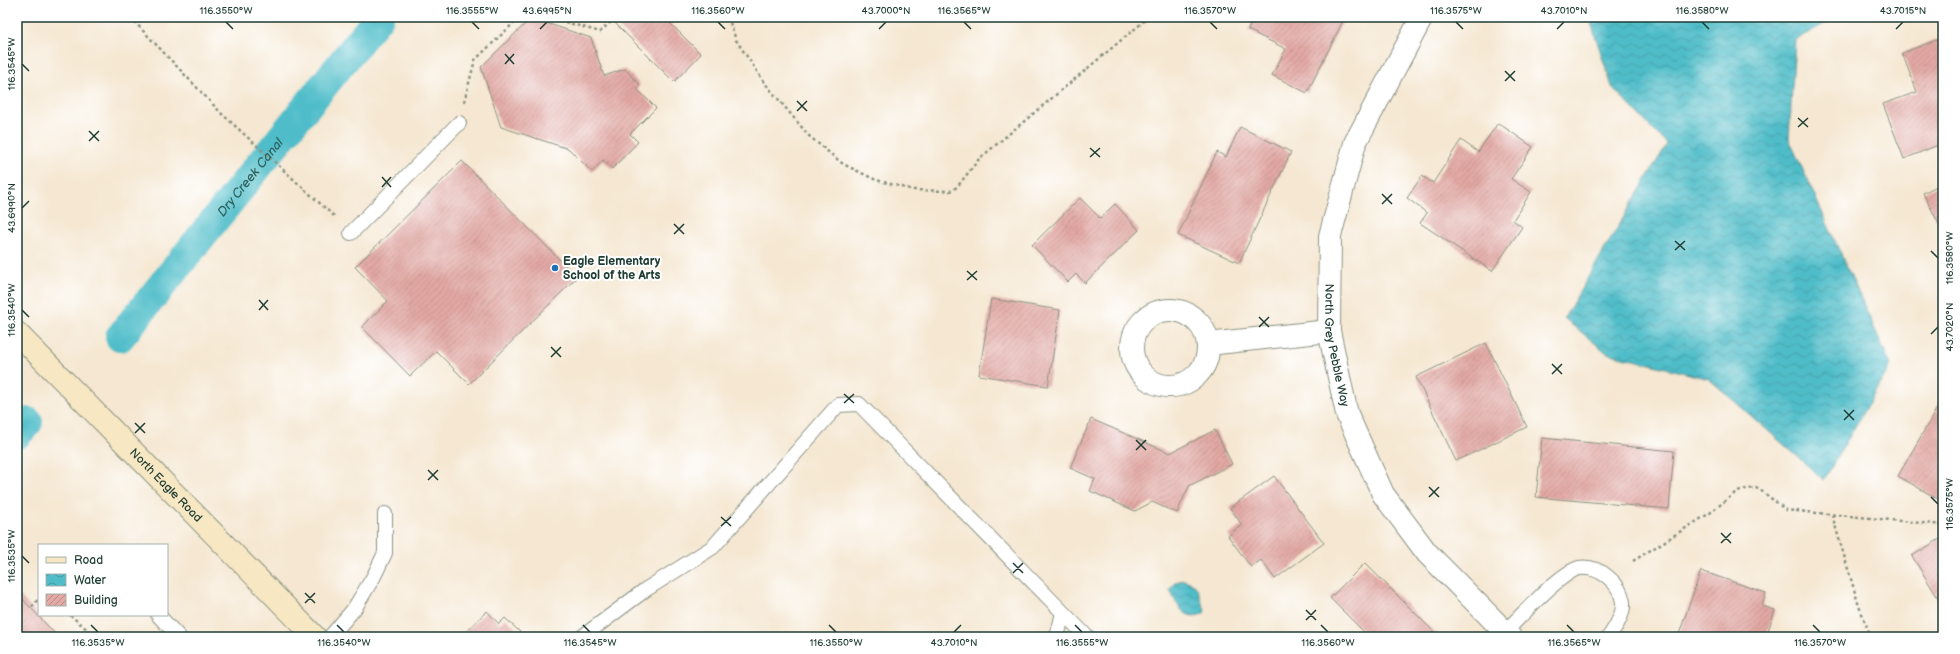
<svg xmlns="http://www.w3.org/2000/svg" width="1960" height="654" font-family="'Balsamiq Sans',sans-serif">
<style>
.water{fill:url(#water-waves);stroke:#387d7e}
.lines{fill:none;stroke-linecap:round;stroke-linejoin:round}
.canal{stroke:#50bdc9;stroke-width:30}
.building{fill:url(#building-hatch)}
.lane-casing{stroke:#8a9282;stroke-width:16}
.street-casing{stroke:#8a9282;stroke-width:24}
.secondary-casing{stroke:#8a9282;stroke-width:24}
.path{stroke:#8a9282;stroke-width:2.5;stroke-dasharray:3 3;stroke-linecap:butt}
.lane{stroke:#fff;stroke-width:14}
.street{stroke:#fff;stroke-width:22}
.secondary{stroke:#f7e8c3;stroke-width:22}
.ticks{fill:none;stroke:#1f3d34;stroke-width:1.5}
.poi-dot{fill:#1f6fb2;stroke:#fff;stroke-width:1.5}
.labels{text-anchor:middle;stroke-width:4;stroke-linejoin:round;paint-order:stroke}
.poi-label{font-size:12px;font-weight:bold;fill:#1f3d34;stroke:#fff;text-anchor:start}
.street-label{font-size:12px;fill:#1f3d34;stroke:#fff}
.water-label{font-size:13px;font-style:italic;fill:#2e6361;stroke:#fff}
.neatline{fill:none;stroke:#1f3d34;stroke-width:1.5}
.ticks-label{font-size:10px;text-anchor:middle;fill:#1f3d34}
</style>
<defs>
<pattern id="water-waves" width="16" height="10" patternUnits="userSpaceOnUse"><rect width="16" height="10" fill="#50bdc9"/><path d="M0 5q4-4 8 0t8 0" fill="none" stroke="#429ba4"/></pattern>
<pattern id="building-hatch" width="6" height="6" patternUnits="userSpaceOnUse"><rect width="6" height="6" fill="#e3a9a4"/><path d="M-1 1l2-2M0 6l6-6M5 7l2-2" fill="none" stroke="#b78b86"/></pattern>
</defs>
<rect width="100%" height="100%" fill="#fff"/>
<filter id="ink" filterUnits="userSpaceOnUse"><feTurbulence type="fractalNoise" baseFrequency=".025" numOctaves="2"/><feDisplacementMap in="SourceGraphic" scale="8" xChannelSelector="R" yChannelSelector="G"/><feConvolveMatrix kernelMatrix="1 2 1 2 8 2 1 2 1" color-interpolation-filters="sRGB"/></filter>
<filter id="wash" filterUnits="userSpaceOnUse"><feTurbulence type="fractalNoise" baseFrequency=".012" numOctaves="4" result="noise"/><feDisplacementMap in="SourceGraphic" scale="16" xChannelSelector="R" yChannelSelector="G"/><feGaussianBlur stdDeviation="0.9" result="paint"/><feColorMatrix in="noise" values="0 0 0 0 0 0 0 0 0 0 0 0 0 0 0 0 0 1.4 0 .05"/><feComposite in="paint" operator="in"/></filter>
<g filter="url(#wash)">
<rect width="100%" height="100%" fill="#f5e7d1"/>
<path class="water" d="M1589,17h248l-42,23 -6,99 102,226 -67,115 -115,-101 -102,-26 -43,-35 103,-174 -55,-57z
M1184,580c19,6 12,14 21,29l-1,4c-19,10 -27,-8 -34,-23l5,-8z"/>
<g class="lines">
<g class="canal">
<path id="s1" d="M120,337l259,-320"/>
<path d="M17,434l11,-12"/>
</g>
</g>
<g id="blocks">
<path class="building" d="M620,17h44l37,37 -27,28 -59,-59z
M1254,17h91l-38,76 -35,-18 14,-26 -38,-19z
M531,18l60,20 13,38 21,-7 15,16 -3,4 19,19 -26,26 8,8 -26,27 -9,-9 -11,12 -23,-23 -68,-22 -20,-60z
M1939,39l4,11v93l-39,16 -21,-55 34,-12 -15,-39z
M1498,123l35,24 -22,32 20,13 -18,28 9,7 -30,44 -72,-48 7,-10 -20,-15 15,-22 11,7 28,-43 17,12z
M1240,127l51,25 -52,111 -61,-28 39,-83 9,5z
M462,161l115,116 -108,107 -33,-33 -26,25 -48,-49 26,-26 -33,-34z
M1943,183v49l-20,-39z
M1080,198l20,20 15,-14 24,26 -54,53 -9,-9 -8,8 -36,-37z
M991,299l69,11 -12,76 -69,-11z
M1486,343l41,84 -71,34 -40,-84z
M1943,398v104l-45,-26z
M1091,419l79,34 45,-23 17,34 -43,22 -12,27 -25,-11 -17,9 -45,-20 5,-12 -25,-11z
M1542,438l132,13 -5,58 -133,-12z
M1274,476l50,67 -49,36 -14,-19 -10,7 -23,-31 14,-11 -12,-17z
M1943,537v69l-31,-50z
M1365,563l74,74h-70l-39,-39z
M1701,571l65,22 -4,13 13,4 -9,27h-88z
M17,593l41,44h-41z
M487,611l12,13 6,-6 15,14 -5,5h-55z"/>
</g>
</g>
<g filter="url(#ink)">
<use href="#blocks" fill-opacity="0" stroke="#8a9282" stroke-width="1"/>
<g class="lines">
<g class="lane-casing">
<path id="lane" d="M351,233l108,-110
M158,615l21,22
M1505,632c15,-15 56,-60 74,-64 20,-3 42,15 44,35 1,11 -8,25 -14,34
M330,637l24,-28 20,-33 11,-23v-39
M582,637l63,-47 68,-43 125,-142 21,-1 228,233
M1057,637l6,-24"/>
</g>
<g class="street-casing">
<g id="street">
<path id="s2" d="M1422,17l-67,126 -25,93 -1,95 18,83 36,80 44,59 83,84"/>
<circle cx="1170" cy="348" r="38"/>
<path d="M1208,344l121,-13"/>
</g>
</g>
<g class="secondary-casing">
<g id="secondary">
<path id="s3" d="M17,333l298,304"/>
</g>
</g>
<path class="path" d="M130,17l92,97 113,103
M548,17l52,15 16,-15
M728,17l8,23 28,42 45,54 34,28 33,16 38,10 36,1 7,-4 22,-28 170,-142
M17,21l4,-4
M464,102l11,-42 45,-43
M1832,515l27,91 12,31
M1633,561l77,-48 25,-20 11,-4 10,-1 7,4 23,18 157,15
M32,607l7,-9
M70,615l19,16 -7,6"/>
<use href="#lane" class="lane"/>
<use href="#street" class="street"/>
<use href="#secondary" class="secondary"/>
</g>
</g>
<path class="ticks" d="M226,22l7,7M472,22l7,7M718,22l7,7M964,22l7,7M1210,22l7,7M1456,22l7,7M1702,22l7,7M540,29l7,-7M879,29l7,-7M1557,29l7,-7M1896,29l7,-7M505,54l9,10M22,64l7,7M505,64l9,-10M1505,71l10,10M1505,81l10,-10M797,101l10,10M797,111l10,-10M1798,118l10,9M1798,127l10,-9M89,131l10,10M89,141l10,-10M1090,148l10,9M1090,157l10,-9M382,177l9,10M382,187l9,-10M1382,194l10,10M1382,204l10,-10M22,208l7,-7M674,224l10,10M674,234l10,-10M1675,241l10,9M1675,250l10,-9M1931,251l7,7M967,271l10,9M967,280l10,-9M259,300l9,10M22,310l7,7M259,310l9,-10M1259,317l10,10M1259,327l10,-10M1931,334l7,-7M551,347l10,10M551,357l10,-10M1552,364l10,10M1552,374l10,-10M844,394l10,9M844,403l10,-9M1844,410l10,10M1844,420l10,-10M135,423l10,10M135,433l10,-10M1136,440l10,10M1136,450l10,-10M428,470l10,10M428,480l10,-10M1429,487l10,10M1429,497l10,-10M1931,497l7,7M721,517l10,9M721,526l10,-9M1721,533l10,10M1721,543l10,-10M22,556l7,7M1013,563l10,10M1013,573l10,-10M305,593l10,10M305,603l10,-10M1306,610l10,10M1306,620l10,-10M91,625l7,7M337,625l7,7M583,625l7,7M829,625l7,7M1075,625l7,7M1321,625l7,7M1567,625l7,7M1813,625l7,7M954,632l7,-7"/>
<circle class="poi-dot" cx="555" cy="268" r="4"/>
<g class="labels">
<g class="poi-label">
<text x="563" y="265">Eagle Elementary<tspan x="563" dy="14">School of the Arts</tspan></text>
</g>
<g class="street-label">
<text dy="4" stroke="none"><textPath href="#s2" startOffset="349">North Grey Pebble Way</textPath></text>
<text dy="4" stroke="none"><textPath href="#s3" startOffset="213">North Eagle Road</textPath></text>
</g>
<g class="water-label">
<text dy="5" stroke="none"><textPath href="#s1" startOffset="206">Dry Creek Canal</textPath></text>
</g>
</g>
<rect width="1960" height="654" fill="none" stroke="#fff" stroke-width="44"/>
<rect x="38" y="544" width="130" height="72" fill="#ffffff" stroke="#a5b1ae"/>
<rect x="46" y="557" width="20" height="6" fill="#f7e8c3" stroke="#a5b1ae"/>
<text x="74" y="564" font-size="12" fill="#1f3d34">Road</text>
<rect x="46" y="574" width="20" height="12" fill="url(#water-waves)" stroke="#a5b1ae"/>
<text x="74" y="584" font-size="12" fill="#1f3d34">Water</text>
<rect x="46" y="594" width="20" height="12" fill="url(#building-hatch)" stroke="#a5b1ae"/>
<text x="74" y="604" font-size="12" fill="#1f3d34">Building</text>
<rect x="22" y="22" width="1916" height="610" class="neatline"/>
<g class="ticks-label">
<text x="226" y="14">116.3550°W</text>
<text x="472" y="14">116.3555°W</text>
<text x="547" y="14">43.6995°N</text>
<text x="718" y="14">116.3560°W</text>
<text x="886" y="14">43.7000°N</text>
<text x="964" y="14">116.3565°W</text>
<text x="1210" y="14">116.3570°W</text>
<text x="1456" y="14">116.3575°W</text>
<text x="1564" y="14">43.7010°N</text>
<text x="1702" y="14">116.3580°W</text>
<text x="1903" y="14">43.7015°N</text>
<text transform="translate(11 64) rotate(-90)" y="4">116.3545°W</text>
<text transform="translate(11 208) rotate(-90)" y="4">43.6990°N</text>
<text transform="translate(1949 258) rotate(-90)" y="4">116.3580°W</text>
<text transform="translate(11 310) rotate(-90)" y="4">116.3540°W</text>
<text transform="translate(1949 327) rotate(-90)" y="4">43.7020°N</text>
<text transform="translate(1949 504) rotate(-90)" y="4">116.3575°W</text>
<text transform="translate(11 556) rotate(-90)" y="4">116.3535°W</text>
<text x="98" y="646">116.3535°W</text>
<text x="344" y="646">116.3540°W</text>
<text x="590" y="646">116.3545°W</text>
<text x="836" y="646">116.3550°W</text>
<text x="954" y="646">43.7010°N</text>
<text x="1082" y="646">116.3555°W</text>
<text x="1328" y="646">116.3560°W</text>
<text x="1574" y="646">116.3565°W</text>
<text x="1820" y="646">116.3570°W</text>
</g>
</svg>
